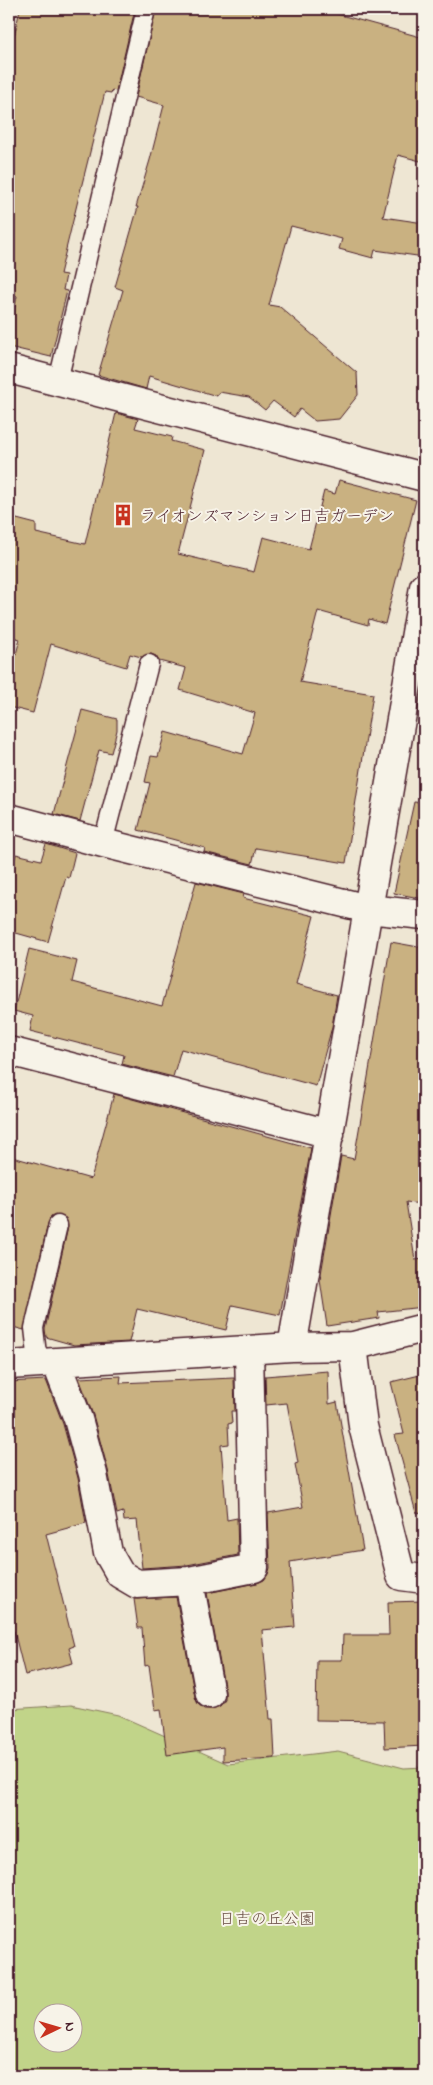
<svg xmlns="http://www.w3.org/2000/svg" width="433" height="2085" font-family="'Indie Flower','Klee One',sans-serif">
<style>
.green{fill:#c1d489;stroke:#867a5a;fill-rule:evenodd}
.building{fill:#c9b181;stroke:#4a1f2b}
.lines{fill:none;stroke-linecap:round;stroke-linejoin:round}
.service-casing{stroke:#4a1f2b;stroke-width:21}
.minor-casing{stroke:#4a1f2b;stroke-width:31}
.service{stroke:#f7f3e8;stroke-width:18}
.minor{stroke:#f7f3e8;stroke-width:28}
.labels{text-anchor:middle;stroke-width:4;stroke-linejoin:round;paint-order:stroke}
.poi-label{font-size:16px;fill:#4a1f2b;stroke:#f7f3e8;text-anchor:start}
.park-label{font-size:16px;fill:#684c42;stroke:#f7f3e8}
</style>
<rect width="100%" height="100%" fill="#eee6d3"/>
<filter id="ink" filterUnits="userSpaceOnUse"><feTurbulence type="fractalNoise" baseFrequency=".02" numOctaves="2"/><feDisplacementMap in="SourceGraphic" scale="10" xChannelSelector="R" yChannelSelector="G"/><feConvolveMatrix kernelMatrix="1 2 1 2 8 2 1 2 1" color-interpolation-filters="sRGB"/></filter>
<g filter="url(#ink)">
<path class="green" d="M71,1705l47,10 110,49 110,-13 66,17 20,-1v309h-415v-367zM42,2012h30v30h-30z"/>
<path class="building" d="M20,9h115l-19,82 -4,-1 -1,3 -6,-1 -27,108 -18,74 6,1 -3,15 4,1 -16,66 -42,-10v-13l8,-38 -5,-2 3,-12 -6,-1v-221z
M156,9h163l105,29v124l-26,-7 -15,62 41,6v34l-49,-7 -2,8 -34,-9 3,-10 -51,-13 -22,79 11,2 77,66 1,22 -19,24 -24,2 -15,-12 -6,8 -21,-16 -8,9 -16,-13 -30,-5 -2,4 -68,-20 -3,13 -48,-14 25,-85 -8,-3 23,-80h-2l14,-47 14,-55 -28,-8z
M116,413l22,6 -3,9 37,9 -1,4 34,9 -27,104 76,18 9,-35 46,12 15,-58 11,3 4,-14 77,20 -31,124 -16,-5 -1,6 -50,-14 -18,71 73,12 -27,169 -90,-15 -4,16 -48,-12 1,-4 -67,-18 12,-47 -5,-1 6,-26 7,1 7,-25 78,22 12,-41 -75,-23 6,-22 -27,-7 -3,-5 -5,-2 -10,3 -11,-3 -4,13 -75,-23 -18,69 -24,-6v-26l11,-42 -11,-3v-119l27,7v9l49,11z
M82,710l35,9v11l-6,23 -12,-3 -19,71 -26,-7z
M414,802l10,1v96l-30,-6z
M46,844l29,9 -6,25 -3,-1 -18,65 -39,-11v-52l7,-25 25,6z
M196,882l48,12 -1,4 71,18 -18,68 41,11 -5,32 -16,59 -135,-37 -8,28 -51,-13 2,-9 -94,-24 3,-15 -19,-5 15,-62 48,12 -5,21 90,24z
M391,942l33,6v235l-3,21 -15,-2 9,58 9,-1v48l-46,5 1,6 -52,8 -7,-46 21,-124 13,3z
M114,1094l197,54 -31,167 -48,-10 -6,25 -89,-21 -8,33 -55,3 -28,-8 -1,-8 23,-102 -2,-9 -11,-3 -4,2 -3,6 -24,107 -15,-4v-170l82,23z
M328,1371l1,33 8,-2 26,148 -73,12 5,65 -33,3 8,89h3l2,39 -52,3v-14l-56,8 -6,-46 -6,1 -6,-45 -4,1 -3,-38h-4l-4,-29 42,-2 19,100 3,7 6,5h8l8,-3 5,-6v-9l-18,-98 50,-10 7,-3 4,-6 2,-6 -2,-55 35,-6 -8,-43 3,-1 -11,-60 -21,2 -1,-29z
M424,1374v138l-8,1 -21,-78 9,-1 -13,-52z
M121,1376l-1,7 114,-5 1,33h-4l1,12 -4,1 1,20 -8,1 6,75 10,-2 1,37 -51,10 -45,3 -5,-48 -13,1 -1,-9 -6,2 -9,-44 -15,-55 -14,-37z
M46,1380l17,44 15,54 8,45 -40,11 28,112 -5,2 4,15 -48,12 -11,-44 -5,2v-251z
M424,1601v145l-39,2 -1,-27 -68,-1 1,-60h25l1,-25h46l-1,-33z"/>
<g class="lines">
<g class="service-casing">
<path id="service" d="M58,381l88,-372
M103,843l46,-179
M38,1363l-4,-35 24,-103"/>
</g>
<g class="minor-casing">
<path id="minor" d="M9,369l415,108
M9,818l94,25 265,66 56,6
M9,1051l321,83
M353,1346l10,80 38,150 23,3
M292,1347l132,-760
M56,1362l22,57 15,55 15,79 12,21 17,10 52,-3 65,-13 -5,-218
M9,1365l283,-18 61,-1 71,-18
M189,1581l21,113"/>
</g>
<use href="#service" class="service"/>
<use href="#minor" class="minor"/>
</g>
</g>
<defs>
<g id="building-bare" transform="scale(1.725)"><path d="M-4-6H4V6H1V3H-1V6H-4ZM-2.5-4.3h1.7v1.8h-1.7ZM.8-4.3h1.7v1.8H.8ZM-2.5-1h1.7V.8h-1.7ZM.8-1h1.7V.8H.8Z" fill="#c8321e" stroke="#f7f3e8" stroke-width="2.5" paint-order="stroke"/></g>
</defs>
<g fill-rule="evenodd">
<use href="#building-bare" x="123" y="515"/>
</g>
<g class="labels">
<g class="poi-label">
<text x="140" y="521">ライオンズマンション日吉ガーデン</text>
</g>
<g class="park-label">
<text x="267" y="1924">日吉の丘公園</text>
</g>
</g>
<rect width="433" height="2085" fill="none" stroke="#f7f3e8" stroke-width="30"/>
<rect x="15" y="15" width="403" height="2055" fill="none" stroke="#4a1f2b" stroke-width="2" filter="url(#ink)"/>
<g transform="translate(58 2028) rotate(85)"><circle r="24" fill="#f7f3e8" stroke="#b29e9c"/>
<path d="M0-4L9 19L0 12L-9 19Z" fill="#c8321e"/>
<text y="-8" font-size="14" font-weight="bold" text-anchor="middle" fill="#4a1f2b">N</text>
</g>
</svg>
